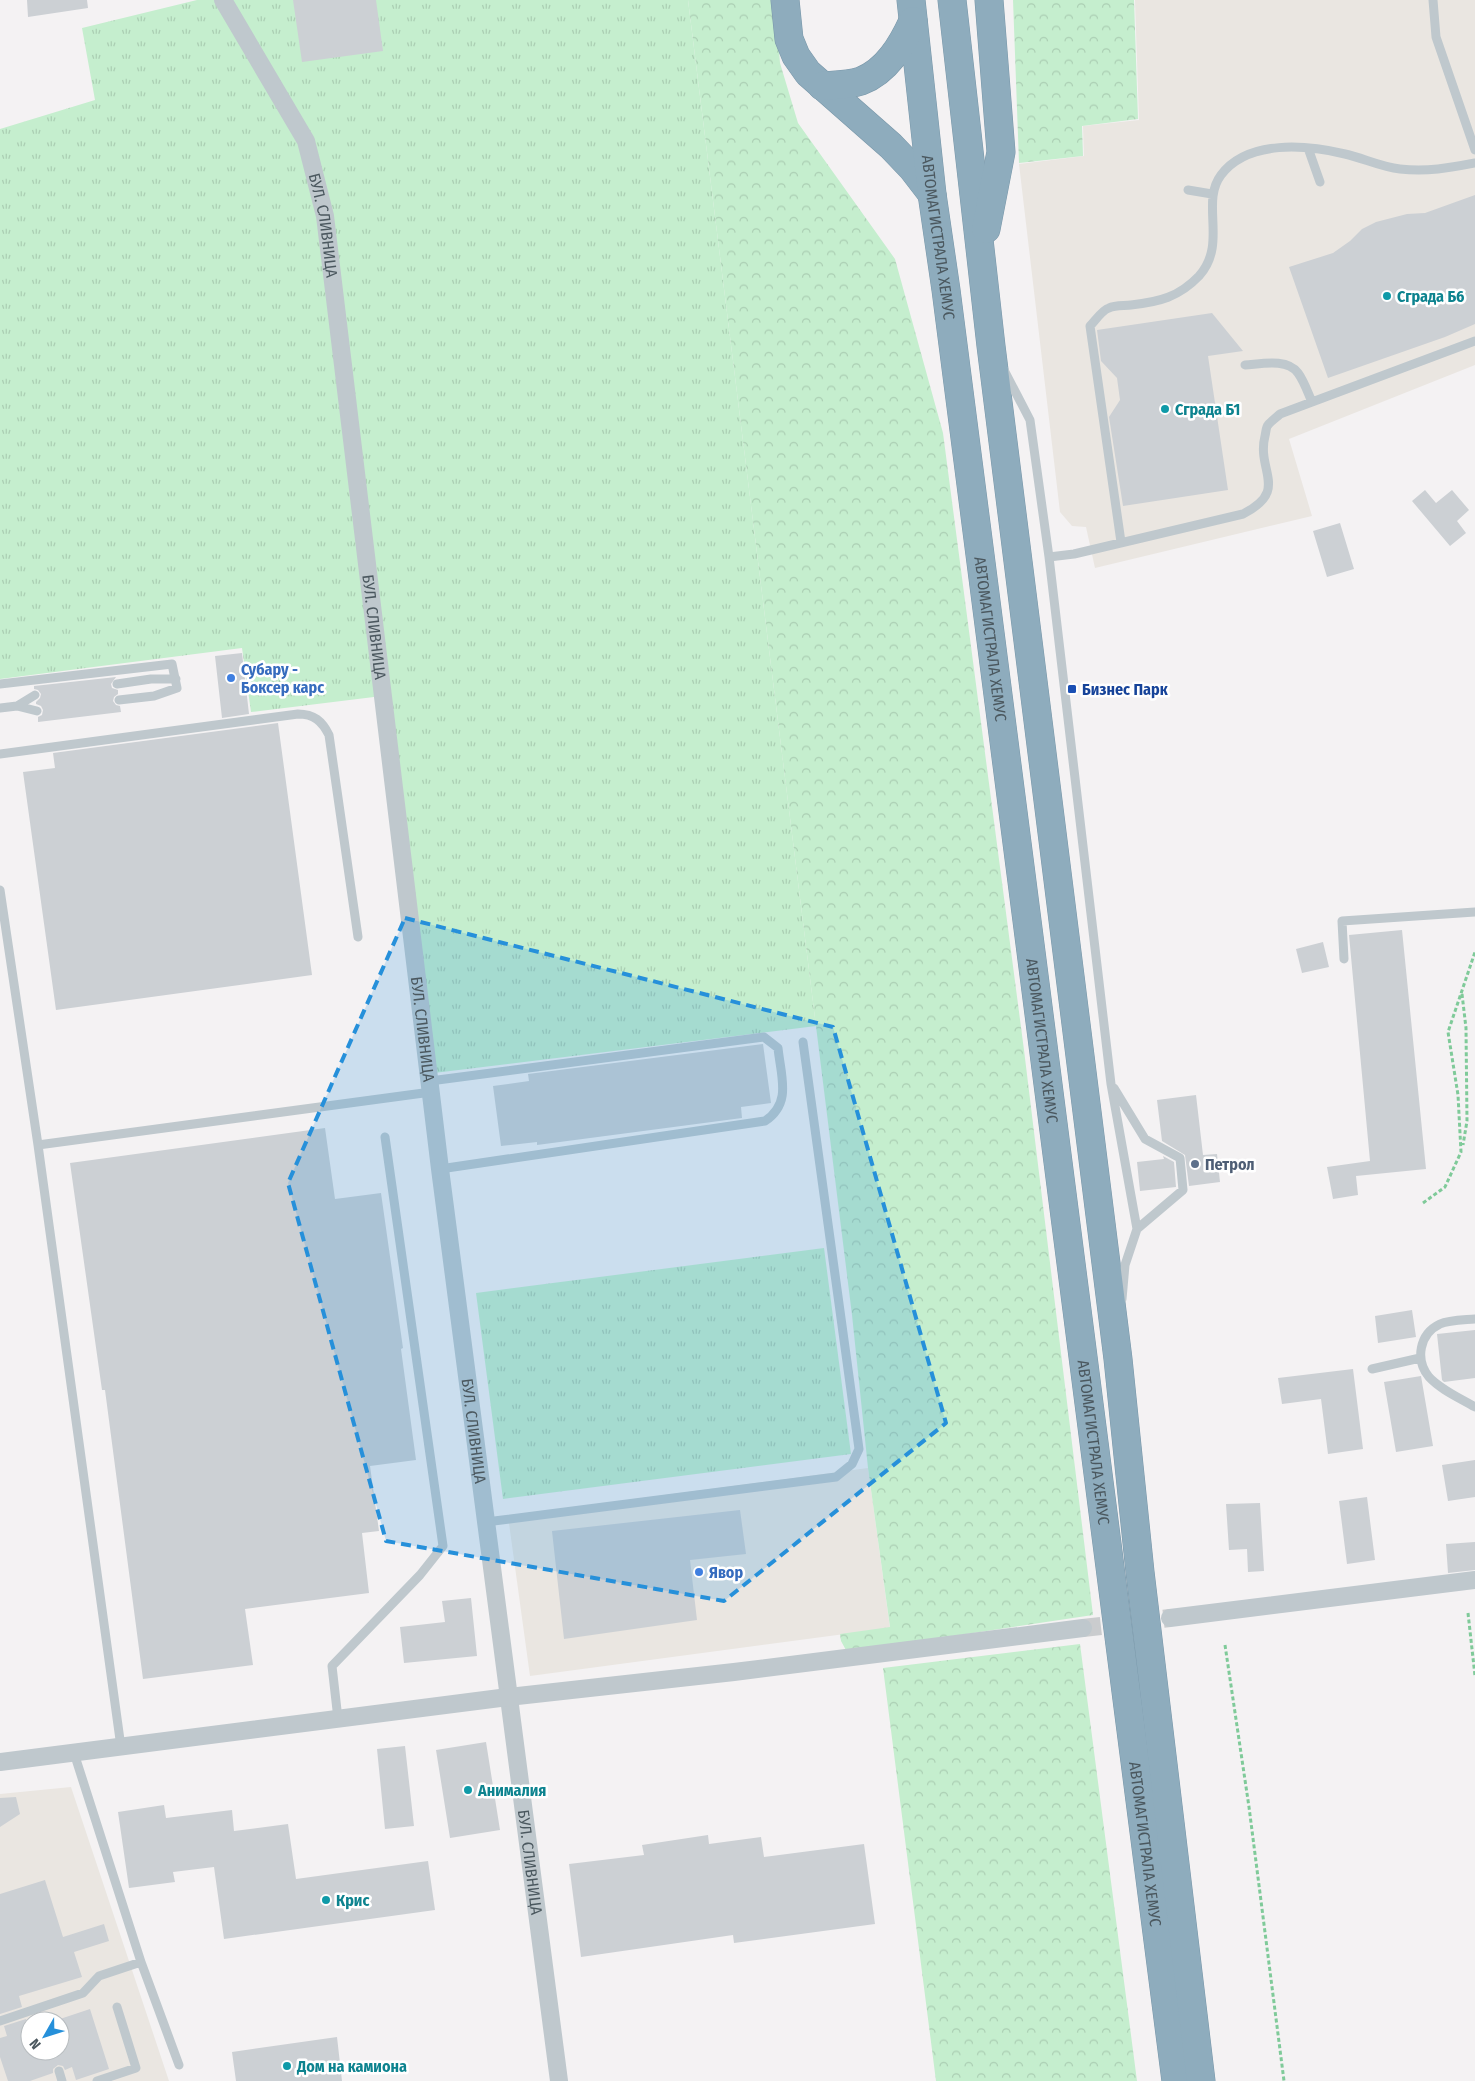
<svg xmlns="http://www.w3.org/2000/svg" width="1475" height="2081" font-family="'Fira Sans Condensed',sans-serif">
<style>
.commercial{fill:#eae6e1;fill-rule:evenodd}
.grass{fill:url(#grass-tufts)}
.forest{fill:url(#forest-crowns)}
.building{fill:#ccd0d4}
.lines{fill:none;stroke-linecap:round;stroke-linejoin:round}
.minor-tunnel{stroke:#caccce;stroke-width:18;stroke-dasharray:18 9;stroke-linecap:butt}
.motorway-casing{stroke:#7997a9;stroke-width:29}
.path{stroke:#7fca99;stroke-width:3;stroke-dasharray:4 2.5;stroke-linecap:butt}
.service{stroke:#bfc8cd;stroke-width:9}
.minor{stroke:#bfc8cd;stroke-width:18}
.motorway{stroke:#8eacbd;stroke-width:28}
.marked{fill:#2690da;fill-opacity:0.2;stroke:#2690da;stroke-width:4;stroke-dasharray:10 6;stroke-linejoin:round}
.culture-dot{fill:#0f9aa8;stroke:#fff;stroke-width:2}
.shop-dot{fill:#3f7fe0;stroke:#fff;stroke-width:2}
.transit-dot{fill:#1a4fb4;stroke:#fff;stroke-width:2}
.service-dot{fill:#5c6f8a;stroke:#fff;stroke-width:2}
.labels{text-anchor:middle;stroke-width:5;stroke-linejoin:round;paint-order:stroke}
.street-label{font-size:16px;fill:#4b585f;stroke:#fff}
.culture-label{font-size:16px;font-weight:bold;fill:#0d838f;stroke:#fff;text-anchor:start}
.shop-label{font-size:16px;font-weight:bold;fill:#366cbe;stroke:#fff;text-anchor:start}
.transit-label{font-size:16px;font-weight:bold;fill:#164399;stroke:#fff;text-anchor:start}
.service-label{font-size:16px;font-weight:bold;fill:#4e5e75;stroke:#fff;text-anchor:start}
</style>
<defs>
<pattern id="grass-tufts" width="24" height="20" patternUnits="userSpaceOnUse" patternTransform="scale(1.25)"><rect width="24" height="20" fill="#c5eece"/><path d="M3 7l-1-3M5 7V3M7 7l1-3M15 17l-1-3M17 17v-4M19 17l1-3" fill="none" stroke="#abceb3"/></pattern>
<pattern id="forest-crowns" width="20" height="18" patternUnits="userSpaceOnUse" patternTransform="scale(1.25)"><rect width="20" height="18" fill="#c5eece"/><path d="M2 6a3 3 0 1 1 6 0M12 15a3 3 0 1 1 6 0" fill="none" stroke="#abceb3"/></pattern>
</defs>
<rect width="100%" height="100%" fill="#f4f2f3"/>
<path class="commercial" d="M1135,0h340v365l-186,74 23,77 -217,52 -9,-41 -14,-1 -12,-14 -41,-348 65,-8 -1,-30 56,-6z
M868,1468l22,160 -360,48 -22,-160z
M71,1787l98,294h-169v-287zM30,2021h30v30h-30z"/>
<path class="grass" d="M197,0h491l128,1026 -382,47 -52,-377 -131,16 -9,-64 -242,31v-550l95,-29 -13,-72z
M824,1248l27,206 -348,45 -27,-206z"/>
<path class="forest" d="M688,0h87l5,63 18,60 97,136 48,174 81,617 69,565 -246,37 -6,-11 -1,-7 50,-7 -22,-159 -16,-153z
M1013,0h121l4,119 -56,7 1,30 -64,7z
M1080,1644l57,437h-201l-53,-413z"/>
<path class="building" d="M27,0h60l1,8 -60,9z
M293,0h83l7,51 -81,11z
M1475,195v129l-30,13 -117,41 -39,-111 44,-14 17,-12 12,-12 14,-7 31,-8 18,-1z
M1212,313l31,38 -35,5 20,134 -105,16 -14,-89 11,-17 -3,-22 -16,-17 -4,-31z
M1425,490l11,13 16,-13 17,20 -12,11 9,12 -16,13 -38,-45z
M1340,523l14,46 -27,8 -14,-46z
M242,653l7,61 -27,4 -7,-62z
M116,677l-5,7 1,4 6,2v4l-4,3 -1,4 3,4 4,1 1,6 -83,10v-5l4,-2 1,-5 -2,-4 -5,-2v-2l4,-4 1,-4 -3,-4 -4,-1v-3z
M278,723l34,252 -256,35 -33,-238 32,-4 -2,-15z
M1402,930l24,239 -70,7 2,19 -25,4 -6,-32 43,-6 -21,-226z
M1323,942l6,25 -27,6 -6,-24z
M763,1044l8,59 -30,4 1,11 -205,27v-3l-36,4 -8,-60 36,-5 -1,-7z
M1196,1095l7,60 14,-1 3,28 -31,4 -4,-31 -23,-14 -5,-41z
M325,1128l10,71 46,-6 22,155 -2,1 15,111 -46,6 9,65 -17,2 7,60 -124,16 8,56 -110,14 -38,-289h-3l-32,-227z
M1163,1156l11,6 2,25 -36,4 -3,-29 27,-3z
M1412,1310l4,27 -38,6 -3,-27z
M1475,1330v48l-31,4 -2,-2 -5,-46z
M1353,1369l10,80 -35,5 -7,-55 -39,5 -4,-26z
M1421,1376l12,70 -37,6 -12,-70z
M1475,1460v37l-27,4 -6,-36z
M1367,1497l8,63 -28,4 -8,-63z
M1260,1503l4,68 -16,1 -1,-23 -18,1 -3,-46z
M740,1510l6,44 -56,6 7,60 -133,19 -12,-108z
M1475,1542v28l-27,3 -2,-29z
M471,1598l6,58 -73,7 -4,-36 45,-5 -3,-21z
M486,1742l14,88 -50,8 -14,-88z
M405,1746l9,80 -29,3 -8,-80z
M16,1797l4,17 -20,13v-29z
M164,1805l2,13 66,-8 2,21 54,-7 8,55 132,-18 7,49 -211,29 -10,-72 -41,5 2,10 -46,6 -11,-76z
M708,1835l1,9 52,-7 3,20 100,-13 11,80 -141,19 -1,-8 -152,22 -12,-93 75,-9 -2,-10z
M45,1880l18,57 41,-13 5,17 -35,11 8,25 -63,19 3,11 -22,7v-120z
M90,2009l19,60 -33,11 -4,-13 -7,3 -2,-4 -5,-1 -5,4v4l-23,8h-22l-8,-24v-19l7,-2 -3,-10 22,-7 4,14v18h30v-32z
M337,2037l5,44h-106l-4,-29z"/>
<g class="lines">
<path class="minor-tunnel" d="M1083,1628l87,-10"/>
<g class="motorway-casing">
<g id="motorway">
<path d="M785,0l4,39 7,17 12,17 83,73 21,22 20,26"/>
<path id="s2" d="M911,0l21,194 14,96 230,1791"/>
<path d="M952,0l39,346 127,1013 22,213 61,509"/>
<path d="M822,86c13,-1 27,-1 39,-5 26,-10 41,-36 52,-60"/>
<path d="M986,229l15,-77 -12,-152"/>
</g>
</g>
<path class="path" d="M1462,994l4,34 1,93 -4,24
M1423,1203l22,-16 16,-35 -3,-57 -10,-63 27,-80
M1468,1613l7,63
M1225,1645l24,162 35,274"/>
<path class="service" d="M1433,0l3,37 39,113
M1308,148l12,34
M1188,190l24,4
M1245,365c16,-1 42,-7 53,8 6,8 10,20 14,29
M1004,370l26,50 19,137 62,527 26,145 -12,36 -3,34
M1121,542l-31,-216c5,-5 12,-16 19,-18 6,-3 16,-2 22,-3 28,-3 48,-8 68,-29 29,-32 1,-73 22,-101 27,-36 86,-30 124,-21 18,4 36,13 55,15 27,3 49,-1 75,-6
M1049,557l25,-3 169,-40c47,-24 13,-43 22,-78 1,-4 1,-9 3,-11 3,-4 9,-8 12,-11l195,-73
M0,684l172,-20 5,24 -23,8 -35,4
M117,684l34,-5h25
M17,706l18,-11
M0,708l17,-2 20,5
M0,754l298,-40c16,0 24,7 31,21l29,202
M0,890l38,255 83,602
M1344,959l-2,-38 133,-9
M430,1081l334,-44 14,11c3,29 14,55 -13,73l-325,48
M1114,1088l31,51 35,19 3,32 -46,39
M38,1145l393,-53
M1475,1319c-10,1 -26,1 -35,5 -21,10 -25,36 -11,53 12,13 31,21 46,30
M1372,1369l48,-11
M486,1522l350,-45 16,-13 7,-15 -56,-407
M338,1719l-6,-53 88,-91 23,-29 -58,-409
M74,1753l67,209 38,103
M0,2021l83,-28 16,-17 42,-14
M59,2071l3,10
M97,2081l39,-13 -19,-61"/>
<g class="minor">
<path id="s1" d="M223,0l83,141 19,75 115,953 119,912"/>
<path d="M1170,1618l305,-38"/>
<path d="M0,1762l508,-65 226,-25 349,-44"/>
</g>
<use href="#motorway" class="motorway"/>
</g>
<path class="marked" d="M405,918l428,109 113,396 -222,178 -338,-60 -98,-358z"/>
<g class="culture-dot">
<circle cx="1387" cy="296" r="5"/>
<circle cx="1165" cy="409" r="5"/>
<circle cx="468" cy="1790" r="5"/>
<circle cx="326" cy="1900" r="5"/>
<circle cx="287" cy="2066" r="5"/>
</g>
<g class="shop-dot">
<circle cx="231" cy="678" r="5"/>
<circle cx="699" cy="1572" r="5"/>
</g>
<rect class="transit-dot" x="1067" y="684" width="10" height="10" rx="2.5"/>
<circle class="service-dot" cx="1195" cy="1164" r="5"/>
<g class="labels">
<g class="street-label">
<text dy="6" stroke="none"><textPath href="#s1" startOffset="250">БУЛ. СЛИВНИЦА</textPath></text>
<text dy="6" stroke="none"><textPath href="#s2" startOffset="239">АВТОМАГИСТРАЛА ХЕМУС</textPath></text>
<text dy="6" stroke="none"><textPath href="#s1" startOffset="655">БУЛ. СЛИВНИЦА</textPath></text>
<text dy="6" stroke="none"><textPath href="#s2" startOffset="644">АВТОМАГИСТРАЛА ХЕМУС</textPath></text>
<text dy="6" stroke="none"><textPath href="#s1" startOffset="1060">БУЛ. СЛИВНИЦА</textPath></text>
<text dy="6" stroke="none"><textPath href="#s2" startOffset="1049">АВТОМАГИСТРАЛА ХЕМУС</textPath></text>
<text dy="6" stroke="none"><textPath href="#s1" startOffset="1465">БУЛ. СЛИВНИЦА</textPath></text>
<text dy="6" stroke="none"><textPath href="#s2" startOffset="1454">АВТОМАГИСТРАЛА ХЕМУС</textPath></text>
<text dy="6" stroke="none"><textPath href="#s2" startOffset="1859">АВТОМАГИСТРАЛА ХЕМУС</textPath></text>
<text dy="6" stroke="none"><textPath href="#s1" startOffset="1900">БУЛ. СЛИВНИЦА</textPath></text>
</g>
<g class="culture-label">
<text x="1397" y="302">Сграда Б6</text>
<text x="1175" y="415">Сграда Б1</text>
<text x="478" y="1796">Анималия</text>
<text x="336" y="1906">Крис</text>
<text x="297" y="2072">Дом на камиона</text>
</g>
<g class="shop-label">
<text x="241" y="675">Субару -<tspan x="241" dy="18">Боксер карс</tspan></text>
<text x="709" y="1578">Явор</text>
</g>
<g class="transit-label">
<text x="1082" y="695">Бизнес Парк</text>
</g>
<g class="service-label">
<text x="1205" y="1170">Петрол</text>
</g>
</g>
<g transform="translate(45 2036) rotate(231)"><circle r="24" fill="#ffffff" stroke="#b7bcbf"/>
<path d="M0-4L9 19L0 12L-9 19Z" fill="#2690da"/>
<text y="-8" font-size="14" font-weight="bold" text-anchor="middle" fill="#4b585f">N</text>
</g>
</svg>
